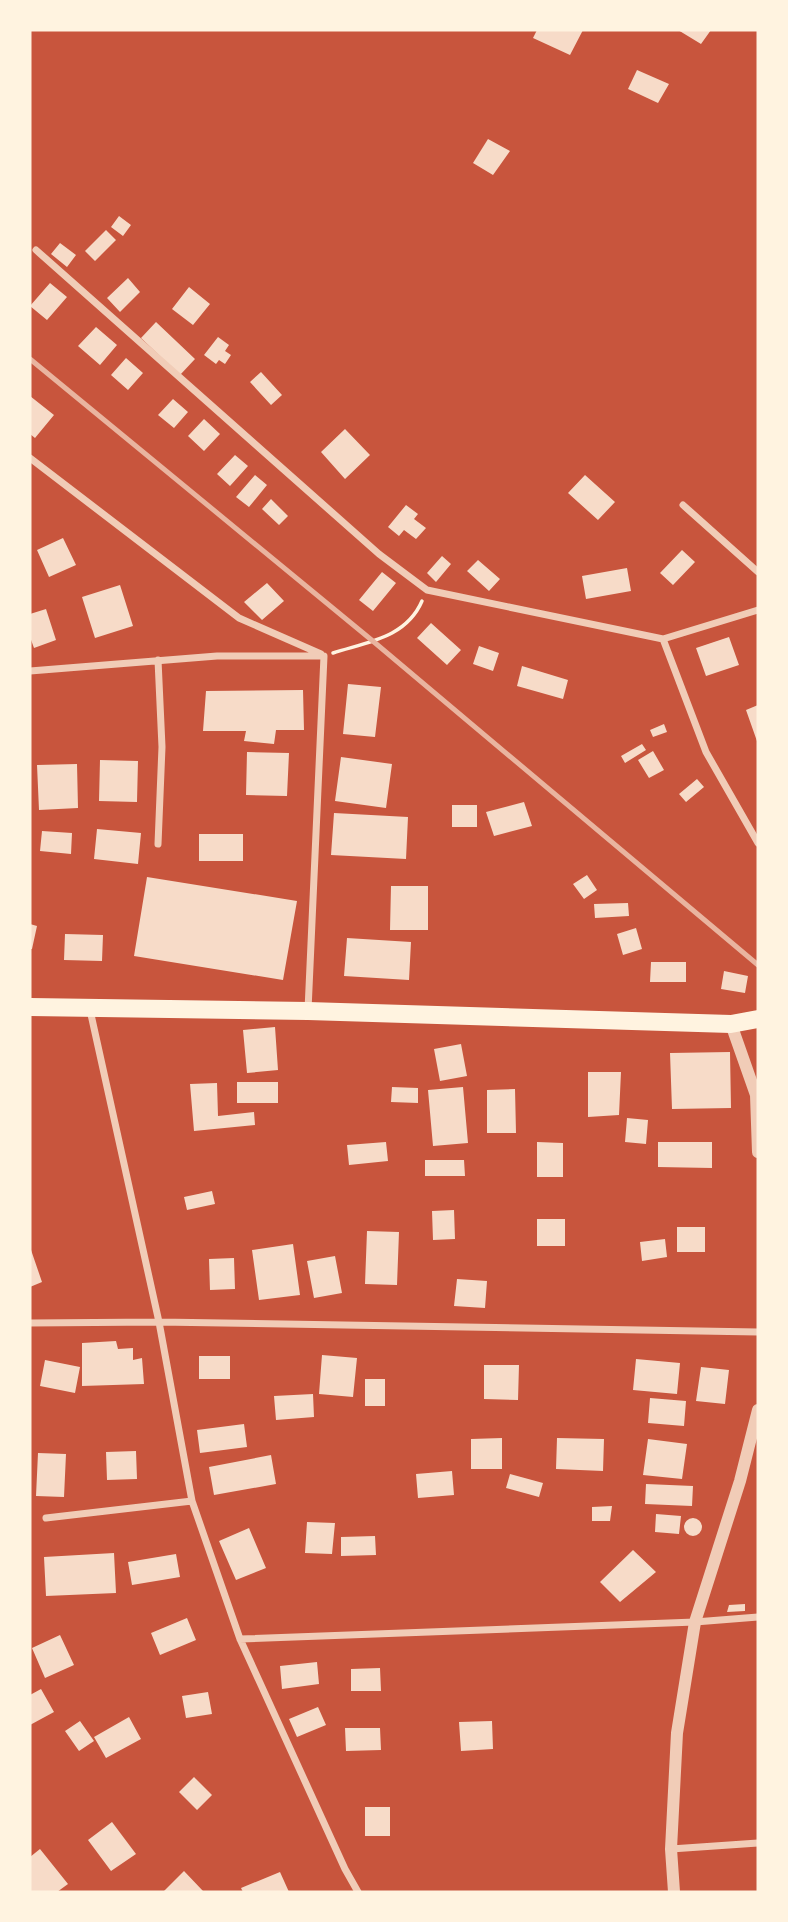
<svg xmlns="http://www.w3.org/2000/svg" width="788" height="1922" font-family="'Noto Sans',sans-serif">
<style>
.building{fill:#f7dbc8}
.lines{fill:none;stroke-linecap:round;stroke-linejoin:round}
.path{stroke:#fff3e0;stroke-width:3.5}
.minor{stroke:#f1ccb7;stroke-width:7}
.tertiary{stroke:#f1ccb7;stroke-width:12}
.trunk{stroke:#fff3e0;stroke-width:18}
.rail{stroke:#e9b49f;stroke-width:5}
</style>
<rect width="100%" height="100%" fill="#c8553d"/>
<path class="building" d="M537,30h46l-13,25 -37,-17z
M678,30h33l-10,14z
M637,70l32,14 -11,19 -30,-14z
M488,139l22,12 -17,24 -20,-12z
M119,216l12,9 -8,11 -12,-9z
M106,230l10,10 -21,21 -10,-10z
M60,243l16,12 -9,12 -16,-13z
M128,278l12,14 -20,20 -13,-14z
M50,283l17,14 -20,23 -17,-14z
M189,287l21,17 -17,21 -21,-16z
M156,322l39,37 -15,16 -39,-37z
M96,327l21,18 -17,20 -22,-19z
M218,337l11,8 -4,6 6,4 -6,9 -6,-4 -3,4 -12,-9z
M126,358l17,15 -15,17 -17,-15z
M261,372l21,23 -11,10 -21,-23z
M30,396l24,19 -19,23 -5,-4z
M173,399l15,13 -14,16 -16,-13z
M204,419l16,15 -16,17 -16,-15z
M345,429l25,26 -25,24 -24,-27z
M235,455l13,11 -18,20 -13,-12z
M255,475l12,10 -18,22 -13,-10z
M585,475l30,27 -17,18 -30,-27z
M271,499l17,17 -9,9 -17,-16z
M406,505l12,9 -4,5 12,9 -10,11 -12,-9 -5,6 -11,-9z
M63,538l13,27 -27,12 -12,-27z
M682,550l13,12 -22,23 -13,-12z
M442,556l9,8 -15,18 -9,-9z
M478,560l22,19 -11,12 -22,-20z
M627,568l4,23 -45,8 -4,-23z
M382,572l14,11 -23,28 -14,-11z
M267,583l17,18 -22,19 -18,-18z
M120,585l13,41 -38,12 -13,-41z
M46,609l10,31 -22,8 -4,-11v-23z
M431,623l30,27 -14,15 -30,-27z
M729,637l10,28 -33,11 -10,-28z
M479,646l20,7 -6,18 -20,-7z
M522,666l46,14 -5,19 -46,-13z
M348,684l33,3 -6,50 -32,-3z
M303,690l1,40h-28l-2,14 -30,-3 2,-10h-43l3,-40z
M758,705v39l-12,-34z
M664,724l3,8 -14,5 -3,-7z
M642,744l4,6 -21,13 -4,-7z
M653,751l11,19 -15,8 -11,-18z
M247,752l42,1 -2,43 -41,-1z
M341,757l51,7 -6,44 -51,-7z
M100,760l38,1 -1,41 -38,-1z
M77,764l1,44 -39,2 -2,-45z
M697,779l7,8 -18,15 -7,-8z
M524,802l8,24 -38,10 -8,-24z
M452,805h25v22h-25z
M334,813l74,4 -2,42 -75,-4z
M97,829l44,4 -3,31 -44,-5z
M42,831l30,2 -1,21 -31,-3z
M199,834h44v27h-44z
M587,875l10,15 -13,9 -11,-15z
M147,877l150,24 -14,79 -149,-24z
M391,886h37v44h-38z
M628,903l1,13 -34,2 -1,-14z
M30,924l7,2 -5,23h-2z
M636,928l6,21 -19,6 -6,-21z
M65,934l38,1 -1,26 -38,-1z
M347,938l64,4 -2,38 -65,-4z
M651,962h35v20h-36z
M724,971l24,5 -3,17 -24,-4z
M275,1027l3,43 -31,3 -4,-43z
M461,1044l6,32 -27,5 -6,-32z
M730,1052l1,56 -59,1 -2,-56z
M588,1072h33l-2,43 -31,2z
M237,1082h41v21h-41z
M217,1083l1,33 36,-4 1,13 -61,6 -4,-47z
M392,1087l26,1v15l-27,-1z
M463,1087l5,56 -35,3 -5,-56z
M515,1089l1,44h-29v-43z
M627,1118l21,2 -2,24 -21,-2z
M386,1142l2,19 -39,4 -2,-20z
M537,1142l26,1v34h-26z
M658,1142h54v26l-54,-1z
M425,1160h39l1,16h-40z
M212,1191l3,13 -28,6 -3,-13z
M454,1210l1,29 -22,1 -1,-29z
M537,1219h28v27h-28z
M677,1227h28v25h-28z
M367,1231l32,1 -2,53 -32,-1z
M665,1239l2,18 -25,4 -2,-19z
M293,1244l7,51 -41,5 -7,-50z
M30,1247l12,35 -12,5z
M335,1256l7,37 -28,5 -7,-37z
M234,1258l1,31 -25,1 -1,-31z
M457,1279l30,2 -2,27 -31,-2z
M116,1341l2,8 15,-1v12l9,-2 2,26 -62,2v-43z
M322,1355l35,3 -4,39 -34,-3z
M199,1356h31v23h-31z
M636,1359l44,4 -3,31 -44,-4z
M45,1360l35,7 -5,26 -35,-7z
M484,1365h35l-1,35 -34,-1z
M701,1367l28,3 -4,34 -29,-3z
M365,1379h20v27h-20z
M313,1394l1,23 -38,3 -2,-24z
M650,1398l36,3 -2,25 -36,-3z
M244,1424l3,23 -47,6 -3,-23z
M502,1438v31h-31v-30z
M557,1438l47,1 -1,32 -47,-2z
M648,1439l39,5 -5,35 -39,-4z
M136,1451l1,28 -30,1 -1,-28z
M38,1453l28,1 -2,43 -28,-1z
M271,1455l5,29 -62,11 -5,-28z
M452,1471l2,24 -36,3 -2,-24z
M510,1474l33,9 -4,14 -33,-9z
M646,1484l47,2 -1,20 -47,-2z
M612,1506l-2,15h-18v-14z
M656,1514l25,2 -2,18 -24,-2z
M684 1527a9 9 0 1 1 18 0a9 9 0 1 1-18 0Z
M307,1522l28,1 -3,31 -27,-1z
M249,1528l17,40 -30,12 -17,-39z
M375,1536l1,19 -35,1v-19z
M633,1550l23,22 -36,30 -20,-20z
M114,1553l2,40 -70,3 -2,-39z
M176,1554l4,23 -48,8 -4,-23z
M745,1604v7l-18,1 2,-7z
M187,1618l9,22 -36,15 -9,-22z
M60,1635l14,30 -29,13 -13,-30z
M317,1662l2,22 -37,5 -2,-23z
M380,1668l1,23h-30v-22z
M41,1689l13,23 -24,13v-30z
M208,1692l4,22 -26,4 -4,-22z
M318,1707l8,18 -29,12 -8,-18z
M129,1717l12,22 -35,19 -12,-21z
M80,1721l14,20 -15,10 -14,-20z
M492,1721l1,28 -32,2 -2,-29z
M345,1728h35l1,22 -35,1z
M194,1777l18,18 -15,15 -18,-18z
M365,1807h25v29h-25z
M112,1822l24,32 -25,17 -23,-31z
M40,1849l28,35 -11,8h-27v-35z
M184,1871l19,20 -40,1z
M280,1872l9,20h-46l-2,-4z"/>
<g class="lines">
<path class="path" d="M333,653c34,-11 73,-15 89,-52"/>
<path class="minor" d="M36,250l343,304 48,36 236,49 43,113 52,91
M30,458l209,160 82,36
M683,505l75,67
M663,639l95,-29
M158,660l4,87 -4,97
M30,671l187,-15h107l-16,354
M90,1010l69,312 33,179 48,138 105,230 13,23
M30,1323l129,-1 599,10
M46,1518l146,-17
M240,1639l455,-17 63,-5
M671,1849l87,-6"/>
<path class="tertiary" d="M731,1024l25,71 2,57
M674,1892l-3,-43 6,-116 18,-111 45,-141 18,-71"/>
<path class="trunk" d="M30,1007l278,4 423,13 27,-5"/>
<path class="rail" d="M30,359l344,283 384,323"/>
</g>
<rect width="788" height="1922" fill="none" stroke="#fff3e0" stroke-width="63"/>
</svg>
